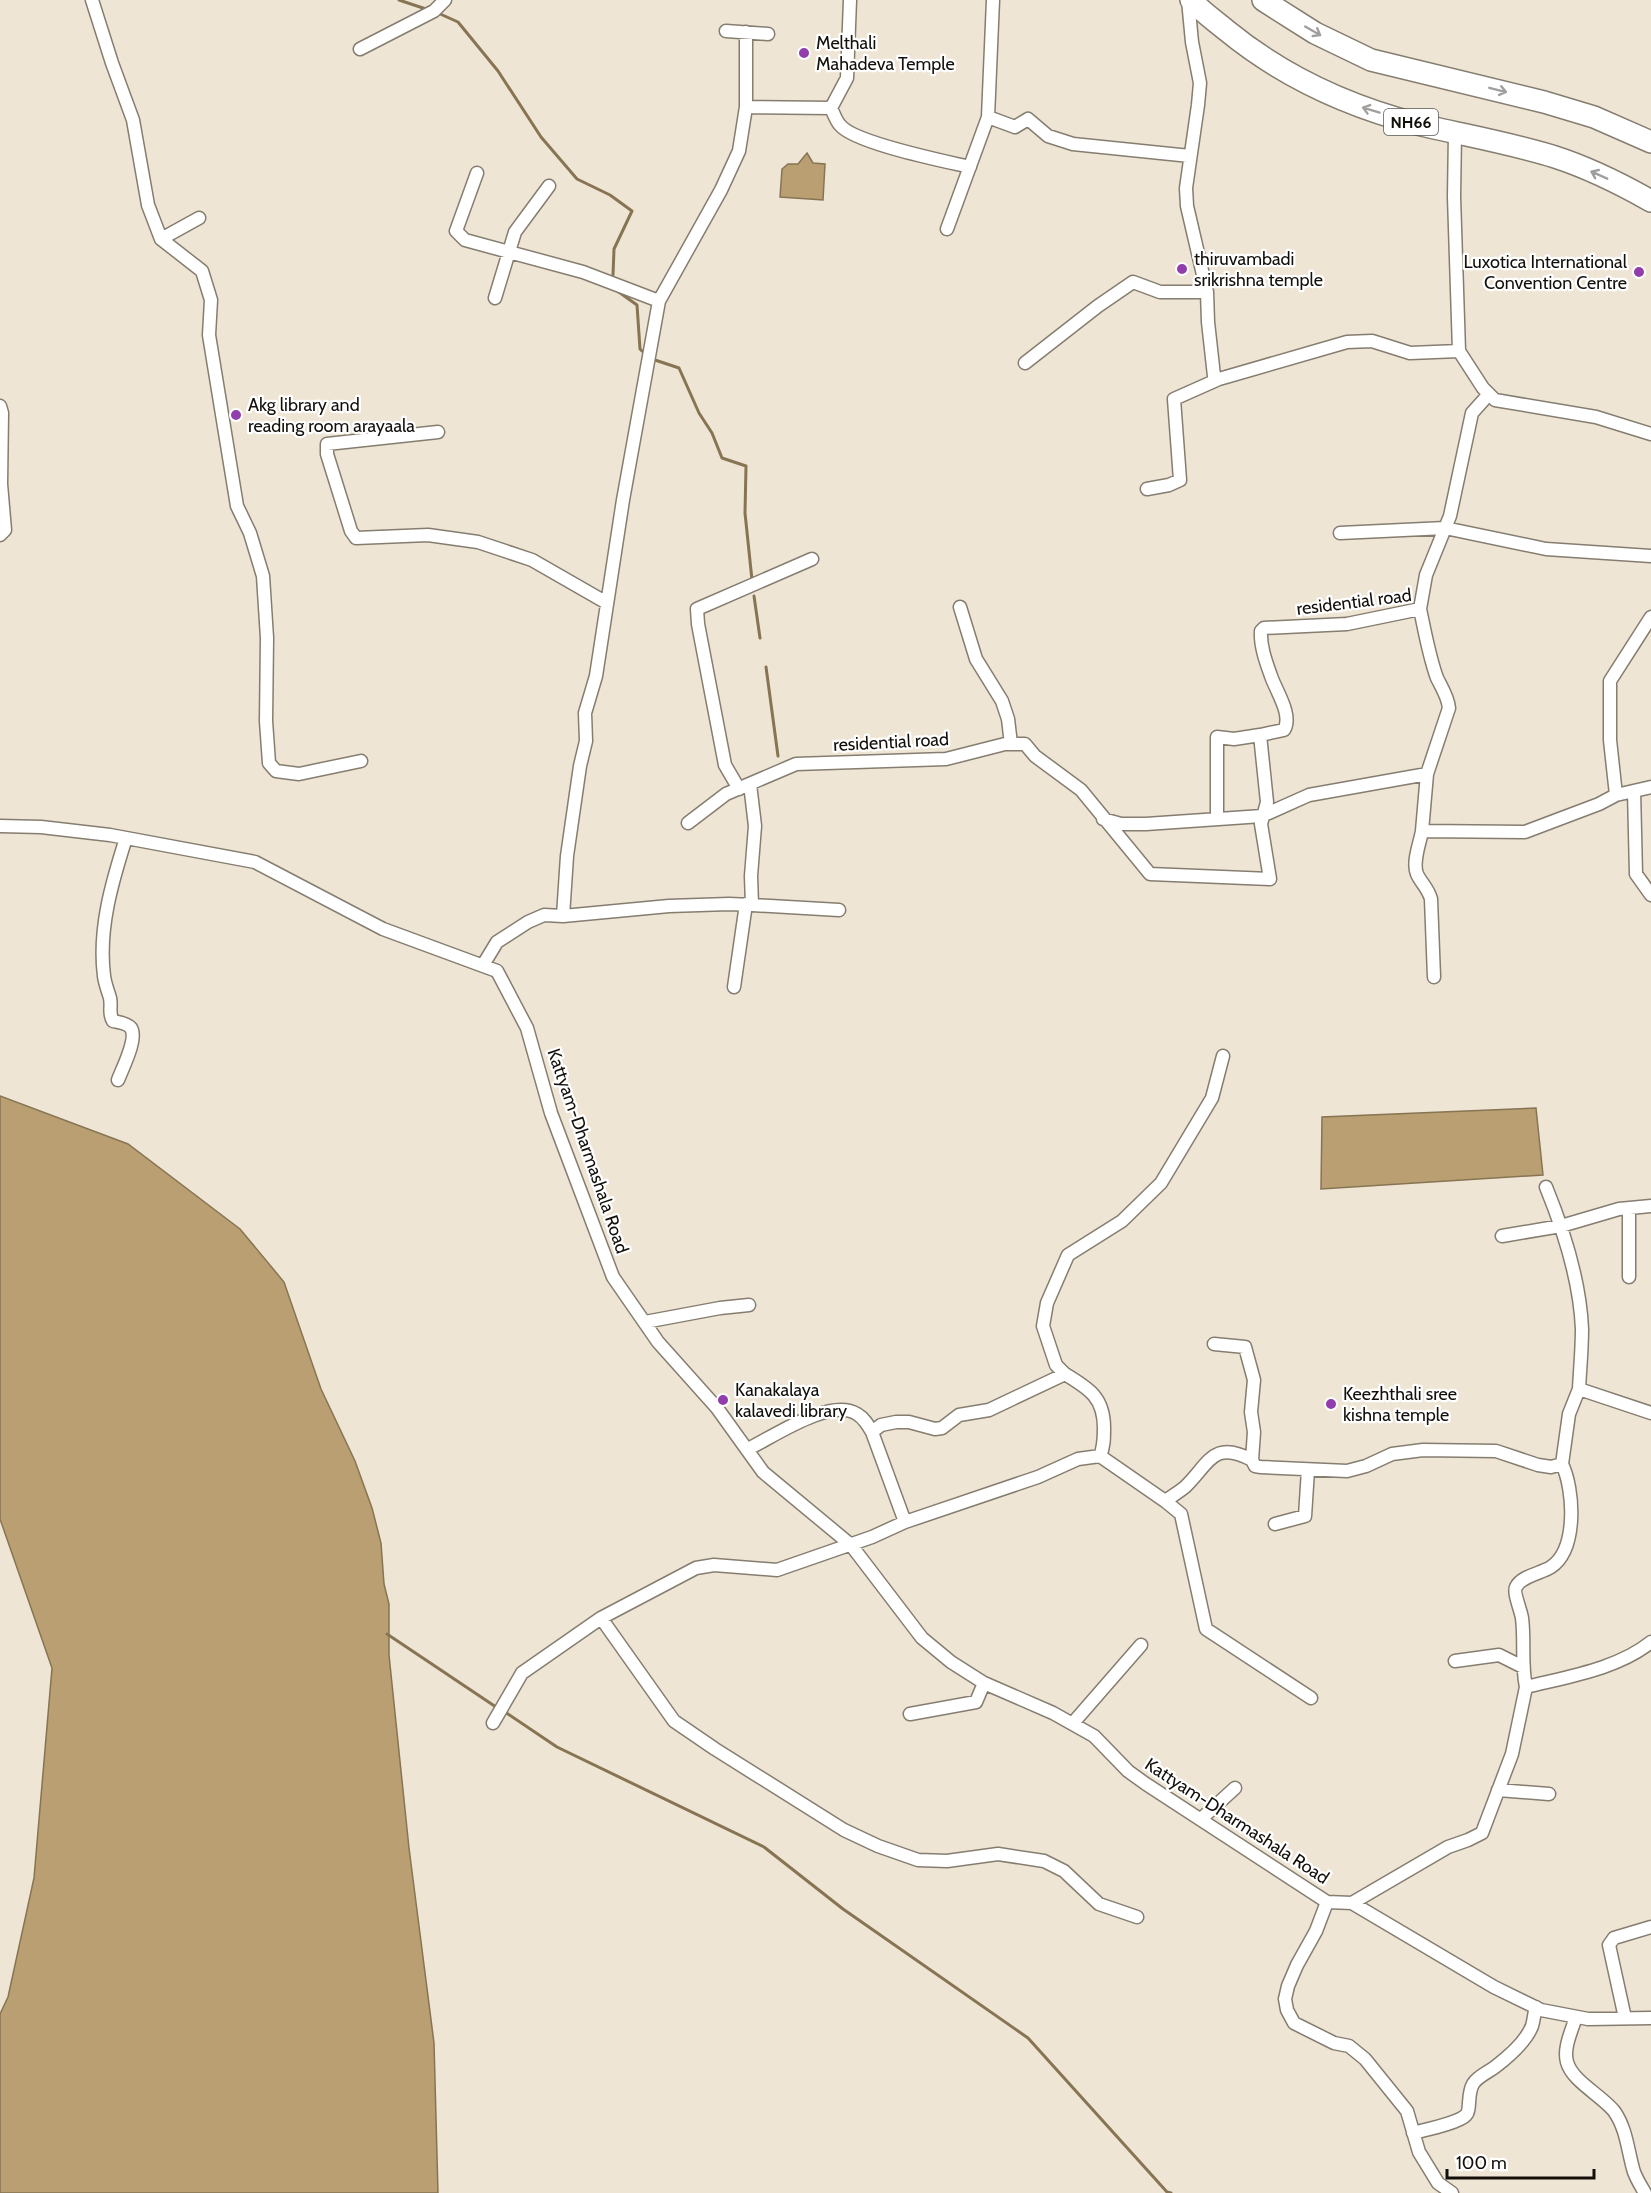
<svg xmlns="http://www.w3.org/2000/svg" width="1651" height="2193" font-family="Cabin,sans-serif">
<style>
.water{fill:#b99f72;stroke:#877453;stroke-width:1.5}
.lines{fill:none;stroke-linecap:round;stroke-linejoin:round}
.stream{stroke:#877453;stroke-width:3}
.street-casing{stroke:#857d6f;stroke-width:15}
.highway-casing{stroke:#857d6f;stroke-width:24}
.street{stroke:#fff;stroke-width:12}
.highway{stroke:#fff;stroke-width:21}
.oneway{stroke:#a19f9d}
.poi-dot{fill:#913dab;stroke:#fff;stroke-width:2}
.labels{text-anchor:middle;stroke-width:4.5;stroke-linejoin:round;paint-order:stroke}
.shield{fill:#fff;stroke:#5a5854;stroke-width:1.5}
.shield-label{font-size:16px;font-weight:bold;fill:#13100b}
.poi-label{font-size:18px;fill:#13100b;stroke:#fff;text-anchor:start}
.street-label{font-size:18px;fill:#13100b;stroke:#fff}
</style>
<rect width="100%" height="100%" fill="#eee5d5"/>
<path class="water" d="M807,153l6,10 12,1 -2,36 -43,-3 2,-28 6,-5h10z
M0,1096l128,48 112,85 44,53 37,107 34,72 17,47 9,35 3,41 5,20v51l20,193 25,195 4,150h-438v-179l8,-17 26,-119 18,-210 -52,-149z
M1536,1108l7,67 -222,14 1,-72z"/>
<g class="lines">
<path class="stream" d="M399,0l30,10
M438,13l20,9 40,49 43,66 36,42 33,16 22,16 -18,38 -1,26
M616,290l21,15 3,44 2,2
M655,360l24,8 20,45 13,20 10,25 24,8 -1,47 7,67
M754,596l6,42
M766,667l12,89
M387,1634l112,75
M505,1712l52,35 207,100 79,62 185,129 139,154 4,1"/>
<g class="street-casing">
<path id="street" d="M92,0l20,63 21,57 15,85 13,34 41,32 9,29 -2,35 28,171 13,27 13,43 4,62 -1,83 3,42 7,8 23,3 62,-13
M1188,0l4,42 8,41 -2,22 -12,83 1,18 20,86 1,30 6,54 5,3 128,-37 25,-1 38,12 49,-2 -5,-154 1,-65
M726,31l42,3
M746,32v75
M360,49l74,-38 11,-11
M831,108c3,6 5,13 9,17 14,18 104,36 130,42
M988,117l27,10 13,-8 20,17 25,8 117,12
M477,173l-21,58 9,9 118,32 76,29
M947,229l41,-112 5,-117
M161,239l38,-21
M495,298l20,-66 34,-46
M1459,351l24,37 12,12 101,17 55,17
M1025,363l73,-57 35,-24 27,10h47
M0,406l2,7 -1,71 4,46 -5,5
M438,432l-111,12v10l24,77 5,7 72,-3 50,7 54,18 75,43
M1147,489l22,-4 11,-5 -6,-81 45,-20
M1340,533l105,-5 101,21 105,7
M960,607l16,52 26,42 6,18 3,25
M1420,609l6,-34 24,-59 22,-103 17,-19
M739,789l-14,-24 -27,-141 -1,-15 115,-50
M1634,791l2,83 15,21
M1616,795l35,-8
M1103,819l18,5h25l116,-8 47,-21 118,-21 -5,57 103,1 74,-28 17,-9 -6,-55v-59l41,-64
M1217,819v-82l17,2 26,-4
M688,823l38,-29 70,-30 150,-5 59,-15h20l10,12 46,34 69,84 120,5 -9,-55 6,-22 -7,-67 24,-5c9,-15 -8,-39 -13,-54 -5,-14 -11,-30 -10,-45l3,-3 83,-4 73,-15c5,23 9,47 17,69 5,10 11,19 12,30l-22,66
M0,826l41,1 69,8 145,27 128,67 114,42 30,57 24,85 62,164 45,65 59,66 46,64 88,73 71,93 29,24 33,21 69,30 41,23 34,35 18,13 181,118 25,1 142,84 47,23 47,9 63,-1
M1422,831c-2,12 -10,31 -5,43 4,9 11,14 14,25l3,78
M752,905l87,5
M563,916l4,-60 13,-90 6,-25 -1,-28 11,-37 27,-176 36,-199 62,-111 18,-39 7,-44 85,1 16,-30 3,-78
M483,965l14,-23 31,-20 16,-7 19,1 106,-10 60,-2 23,1 -1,-29 4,-50 -5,-42
M734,987l12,-83
M118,1080c4,-11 20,-41 13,-52 -4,-5 -13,-6 -18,-7 -5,-8 -1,-14 -3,-23 -2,-7 -5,-14 -6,-22 -6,-47 8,-94 22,-138
M1546,1187c18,44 34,94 36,142 0,20 -2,40 -3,60
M1629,1208v69
M1502,1236l59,-10 58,-17 32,-3
M645,1322l75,-14 29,-3
M1214,1344l31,3 9,33 -3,32 3,20 -2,28 3,6 6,1 86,4 19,-5 26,-12 31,-4 73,1 42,14 13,2 11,-3 7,-50 10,-25 72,24
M1065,1374l-9,-9 -13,-39 4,-23 21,-48 54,-34 39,-38 51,-85 11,-42
M872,1432l33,90
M1100,1456l65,45c7,-5 14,-9 20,-14 24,-23 28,-48 67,-27
M1165,1501l16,13 25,115 105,69
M1275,1524l30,-8 3,-46
M601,1618l73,103 41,28 129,81 34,16 40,14 29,1 51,-7 46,7 20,10 35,33 38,13
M1455,1661l44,-6 24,12
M1526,1687c40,-10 92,-18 125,-45
M910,1714l66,-12 8,-19
M493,1723l29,-50 79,-55 95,-50 18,-3 63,5 95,-33 33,-15 133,-45 40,-18 22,-3c4,-9 4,-18 4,-28 0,-30 -14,-39 -39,-54l-76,36 -30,5 -17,13 -7,1 -26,-7h-13l-15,3 -9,7c-4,-7 -8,-14 -15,-18 -27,-17 -84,23 -109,35
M1073,1723l68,-78
M1498,1790l51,4
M1201,1819l34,-31
M1327,1902l-11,29 -19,34 -9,21 -3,13 2,11 7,13 40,20 15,3 16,13 42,52 12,41 19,31 14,10
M1352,1903l96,-56 20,-7 14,-7 30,-79 14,-67c-5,-23 -1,-46 -4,-69 -1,-7 -9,-26 -6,-31 5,-11 26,-14 35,-20 27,-18 23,-78 11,-103
M1576,2017c-4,13 -13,31 -9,45 5,19 34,33 47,49 13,18 14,42 20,61 3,8 7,14 11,21
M1625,2018l-16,-73 5,-7 37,-11
M1413,2133c11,-3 46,-10 53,-18 5,-5 1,-21 7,-31 5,-8 14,-11 22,-17 13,-10 31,-25 37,-41 2,-6 2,-13 4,-19"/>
</g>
<g class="highway-casing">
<path id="highway" d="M1191,0c10,11 23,20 35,30 56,46 121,76 191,94 46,11 93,19 138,33 34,11 66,27 96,44
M1263,0l52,33 56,27 173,42 50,15 57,25"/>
</g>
<use href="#street" class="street"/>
<use href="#highway" class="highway"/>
</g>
<defs><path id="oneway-shaft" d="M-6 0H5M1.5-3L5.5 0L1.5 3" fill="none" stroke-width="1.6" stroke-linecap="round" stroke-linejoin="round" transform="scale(1.5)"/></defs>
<g class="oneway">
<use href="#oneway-shaft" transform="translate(1313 31) rotate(30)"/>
<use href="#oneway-shaft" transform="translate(1498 90) rotate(14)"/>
<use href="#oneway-shaft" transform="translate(1371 110) rotate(-163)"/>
<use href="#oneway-shaft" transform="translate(1599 175) rotate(-156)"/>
</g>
<g class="poi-dot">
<circle cx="804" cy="53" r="6"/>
<circle cx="1182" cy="269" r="6"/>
<circle cx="1639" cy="272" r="6"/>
<circle cx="236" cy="415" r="6"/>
<circle cx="723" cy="1400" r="6"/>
<circle cx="1331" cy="1404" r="6"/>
</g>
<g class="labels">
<rect class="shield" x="1384" y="109" width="54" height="26" rx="4.5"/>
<g class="shield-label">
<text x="1411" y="128">NH66</text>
</g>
<g class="poi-label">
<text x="816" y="49">Melthali<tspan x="816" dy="21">Mahadeva Temple</tspan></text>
<text x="1194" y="265">thiruvambadi<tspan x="1194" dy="21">srikrishna temple</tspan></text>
<text x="1627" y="268" text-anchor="end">Luxotica International<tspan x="1627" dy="21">Convention Centre</tspan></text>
<text x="248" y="411">Akg library and<tspan x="248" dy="21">reading room arayaala</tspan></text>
<text x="735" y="1396">Kanakalaya<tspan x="735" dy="21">kalavedi library</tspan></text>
<text x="1343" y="1400">Keezhthali sree<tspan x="1343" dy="21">kishna temple</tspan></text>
</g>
<g class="street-label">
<text transform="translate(1354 602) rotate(-7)" y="6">residential road</text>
<text transform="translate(891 742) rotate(-3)" y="6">residential road</text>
<text transform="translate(588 1151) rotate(71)" y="6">Kattyam-Dharmashala Road</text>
<text transform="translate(1237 1821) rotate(33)" y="6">Kattyam-Dharmashala Road</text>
</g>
</g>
<path d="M1447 2169v9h147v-9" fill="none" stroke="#13100b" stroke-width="3"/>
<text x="1456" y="2169" font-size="18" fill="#13100b" stroke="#ffffff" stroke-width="4.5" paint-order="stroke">100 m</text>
</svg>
